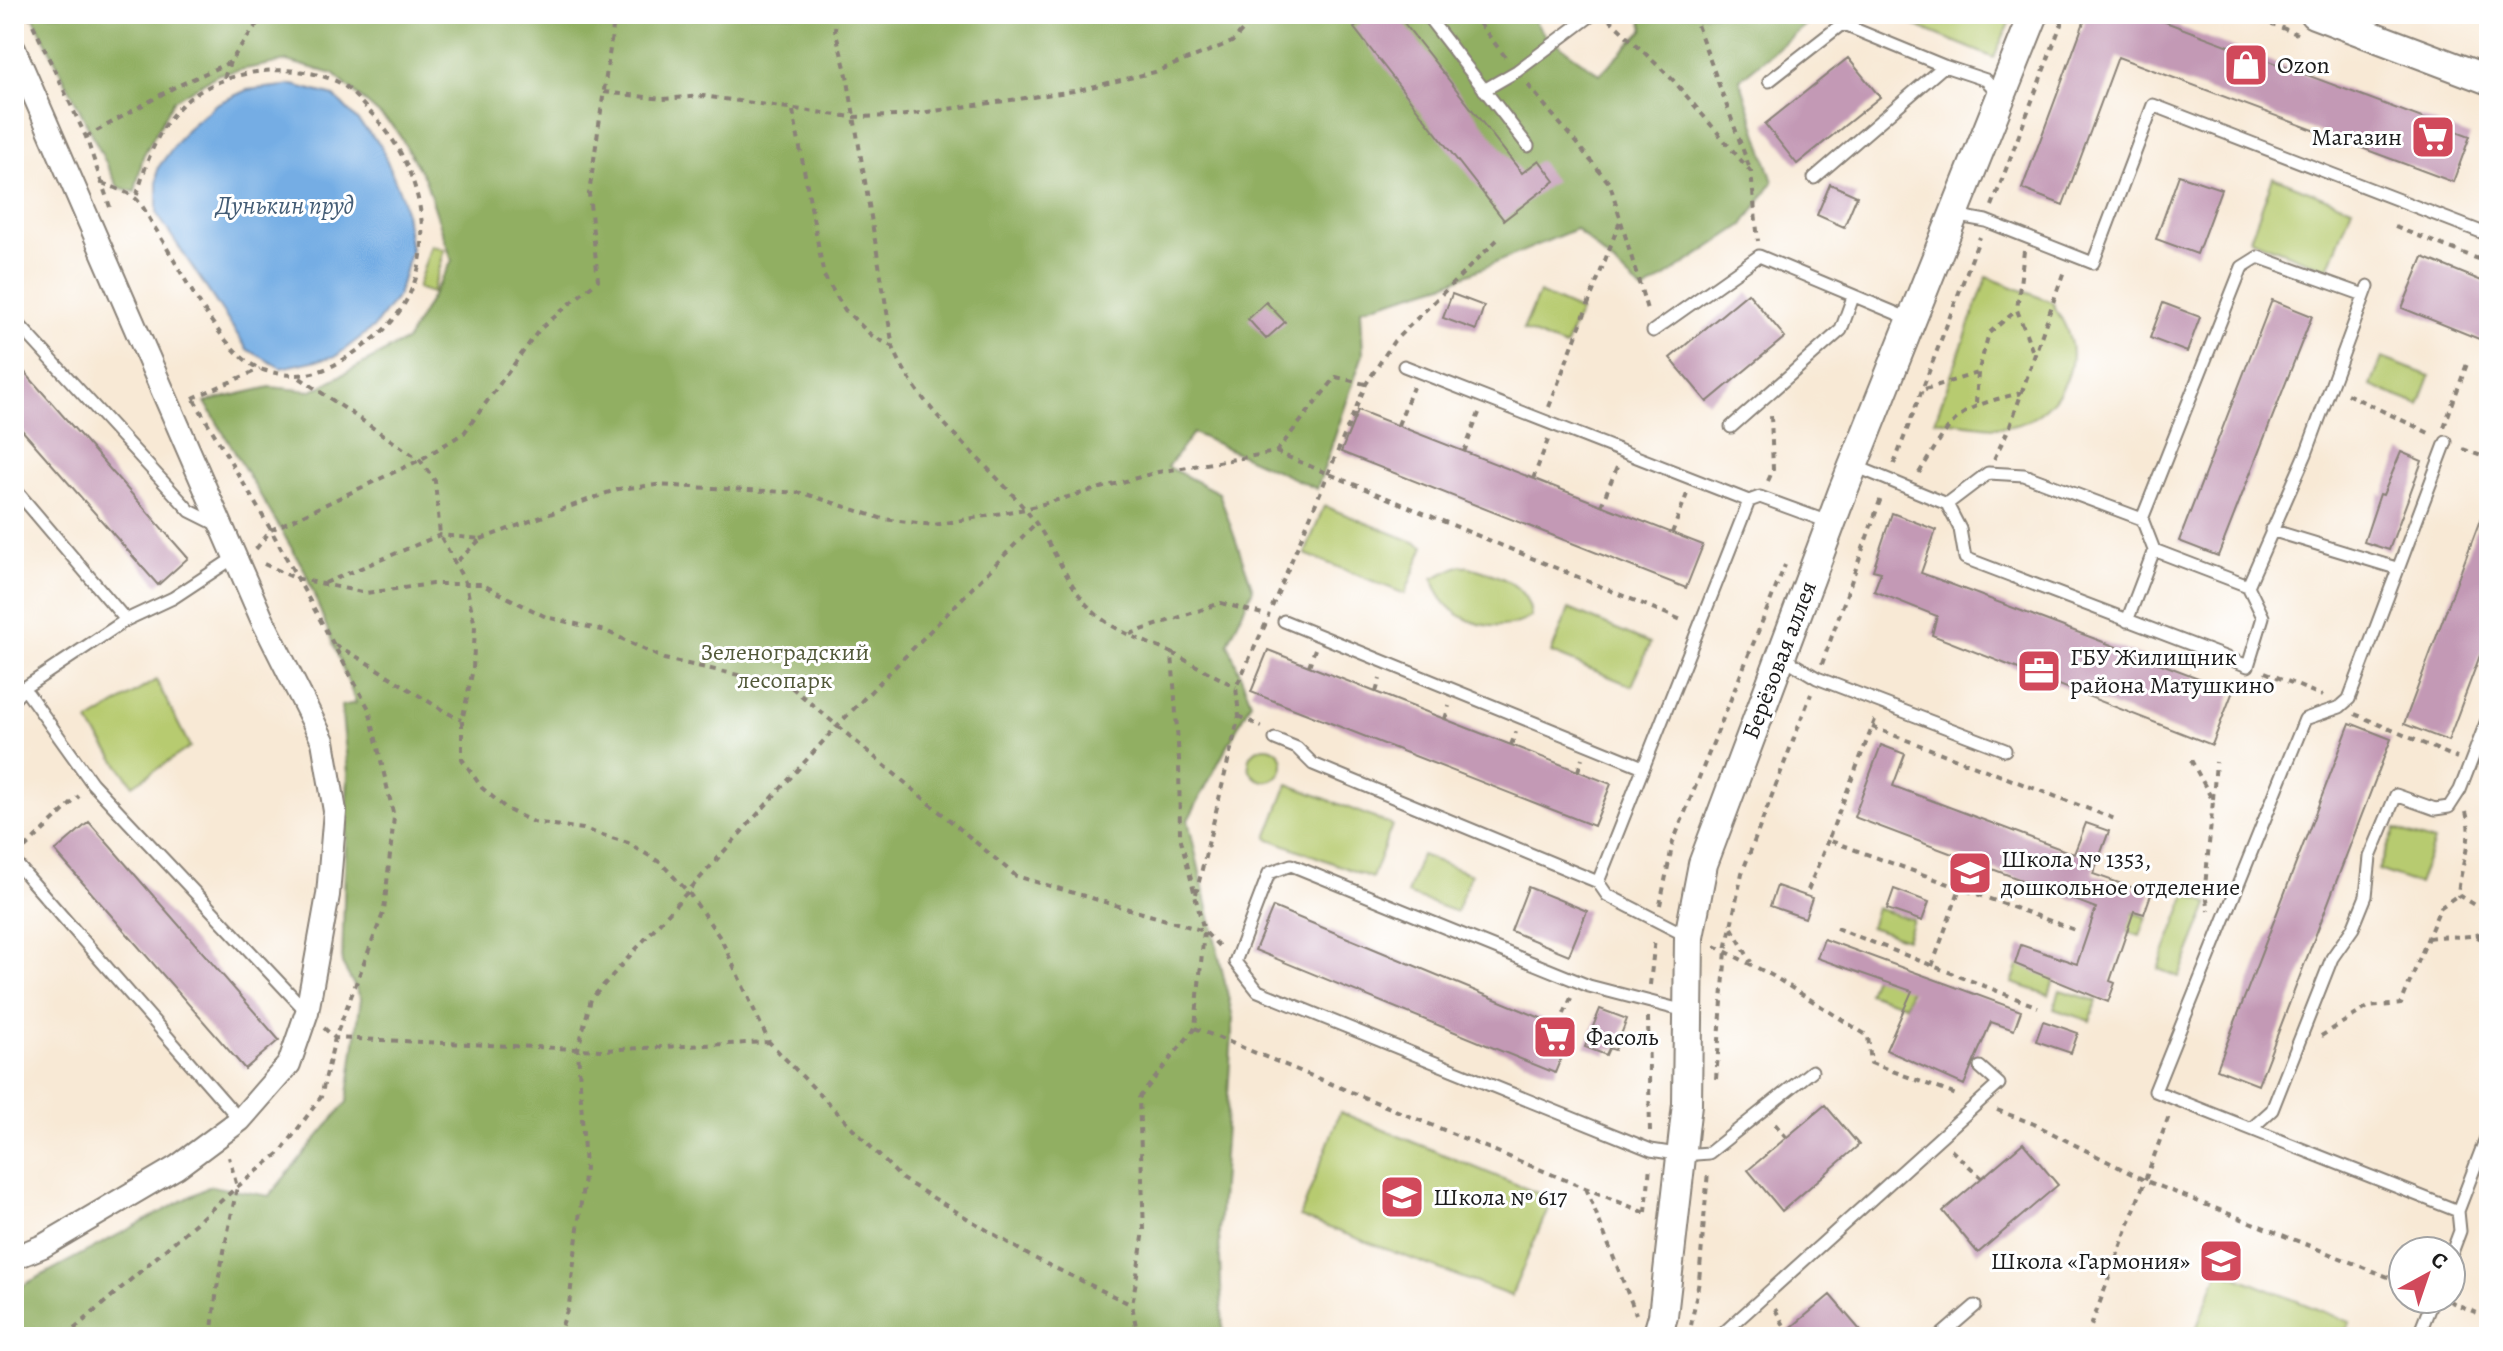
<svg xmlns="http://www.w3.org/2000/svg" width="2503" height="1351" font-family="Alegreya,serif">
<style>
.green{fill:#b7cb6f;stroke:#6a7446;stroke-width:2}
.forest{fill:#91af62;stroke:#56663f;stroke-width:2}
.water{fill:#74ade4;stroke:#486480;stroke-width:2}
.building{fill:#c399b5}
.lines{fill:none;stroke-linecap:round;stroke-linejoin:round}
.service-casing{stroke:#8a8278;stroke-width:15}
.minor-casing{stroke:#8a8278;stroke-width:26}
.tertiary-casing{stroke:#8a8278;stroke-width:32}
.path{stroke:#8a8278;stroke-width:4;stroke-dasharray:6 6;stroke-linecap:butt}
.service{stroke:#fff;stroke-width:11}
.minor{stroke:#fff;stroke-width:22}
.tertiary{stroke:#fff;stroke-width:28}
.labels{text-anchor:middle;stroke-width:6;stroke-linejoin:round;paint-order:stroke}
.poi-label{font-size:24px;fill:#1c1c1c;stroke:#fff;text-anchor:start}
.park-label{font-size:24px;fill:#525939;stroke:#fff}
.street-label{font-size:24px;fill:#1c1c1c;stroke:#fff}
.water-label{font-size:26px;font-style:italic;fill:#445d76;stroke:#fff}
</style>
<rect width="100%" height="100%" fill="#fff"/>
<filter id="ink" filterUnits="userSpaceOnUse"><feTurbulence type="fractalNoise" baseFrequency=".0125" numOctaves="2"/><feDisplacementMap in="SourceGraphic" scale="16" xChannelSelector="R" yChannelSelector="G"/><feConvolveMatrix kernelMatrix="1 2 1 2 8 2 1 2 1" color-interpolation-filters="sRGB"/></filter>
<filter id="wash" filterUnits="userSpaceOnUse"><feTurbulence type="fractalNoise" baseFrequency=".006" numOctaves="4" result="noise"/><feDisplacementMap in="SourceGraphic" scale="32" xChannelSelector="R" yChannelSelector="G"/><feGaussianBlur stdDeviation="1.8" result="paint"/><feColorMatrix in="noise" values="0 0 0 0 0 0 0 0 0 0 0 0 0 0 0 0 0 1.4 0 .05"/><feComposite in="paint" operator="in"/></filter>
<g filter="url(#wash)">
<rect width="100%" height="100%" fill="#f8e9d5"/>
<path class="green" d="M1887,14h29l25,9 -6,-9h78l-19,44z
M2273,177l79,31 -24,61 -78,-30z
M431,245l14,5 -13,43 -15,-5z
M1987,277l65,25c6,11 14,23 17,34 13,39 -20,83 -58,90 -23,3 -53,-4 -76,-6z
M1539,293l41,18 -15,36 -42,-17z
M2382,358l48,18 -11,29 -48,-19z
M1324,506l100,40 -19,48 -100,-40z
M1461,565c29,7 68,16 70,52 -35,22 -90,3 -98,-39z
M1569,609l81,34 -18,43 -81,-33z
M156,680l34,67 -57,38 -45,-63z
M1249 764a17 17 0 1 1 34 0a17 17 0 1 1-34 0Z
M1288,784l104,41 -20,53 -105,-40z
M2395,829l39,13 -16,42 -40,-14z
M1421,855l50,19 -15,38 -49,-18z
M2187,894l22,9 -30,74 -21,-8z
M2110,905l37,12 -7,19 -36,-12z
M1876,908l37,12 -7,19 -36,-12z
M2019,964l36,12 -6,19 -37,-12z
M1875,973l36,13 -6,19 -37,-12z
M2060,990l37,11 -7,20 -36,-12z
M1340,1112l212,87 -41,97 -211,-79z
M2219,1270l131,52 -6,15h-151z"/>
<path class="forest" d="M32,14h1497l16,21 55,39 44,-45 -4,-15h179l-79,65 33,103 -30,43 -100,67 -67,-63 -129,54 -86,26 2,45 -46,135 -124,-56 -25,34 51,26 34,96 -25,54 23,59 -63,118 45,198 -14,214 4,105h-1209v-47l196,-104 59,10 78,-94 14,-104 -19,-34 6,-191 -7,-67 15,-3 -52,-134 -99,-167 65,-15 42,4 95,-51 45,-79 -27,-82 -30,-51 -62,-54 -46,-13 -68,13 -45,26 -31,56 -8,36 -17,-5z
M1916,14h66l-39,10z"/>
<path class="water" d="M293,85l41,11 46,48 23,56 8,50 -13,45 -24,32 -38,29 -55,12 -34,-19 -90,-135v-45l29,-39 30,-26 31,-14z"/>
<g id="blocks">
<path class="building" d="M1371,14h26l125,159 17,-13 16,21 -51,39 -150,-192z
M2087,14h57l326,122 -17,46 -335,-125 -55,148 -41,-16z
M1848,58l32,39 -83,67 -32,-40z
M2179,175l42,14 -24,65 -41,-15z
M1830,184l27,12 -13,31 -27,-12z
M2423,257l66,27v59l-87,-35z
M1748,293l37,44 -78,65 -37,-44z
M1452,294l32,12 -8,24 -33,-12z
M2272,300l40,16 -94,240 -39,-15z
M1266,302l19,20 -19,17 -18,-20z
M2163,303l37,14 -13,35 -37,-14z
M14,360l174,198 -30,27 -144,-164z
M1358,410l345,135 -17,43 -345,-136z
M2401,452l21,9 -33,89 -25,-8 16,-48 3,1z
M2487,501l2,130 -41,110 -44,-17z
M1892,513l44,17 -15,43 312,118 -21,54 -280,-110 5,-19 -63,-25 7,-19 -8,-2z
M1268,650l343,134 -17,42 -343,-134z
M2350,723l41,16 -133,346 -41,-16z
M1881,745l24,9 -12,32 181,68 12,-31 23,8 -16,43 58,20 -7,20 -10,-3 -24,70 5,2 -7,19 -93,-38 6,-19 56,19 19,-56 -242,-91z
M89,822l190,218 -34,29 -190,-218z
M1777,886l35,12 -7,20 -35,-12z
M1528,887l59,24 -18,44 -58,-24z
M1894,889l35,13 -7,19 -35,-12z
M1273,907l299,124 -17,42 -300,-123z
M1824,939l197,72 -7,19 -23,-8 -27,63 -78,-35 26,-59 -95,-33z
M1600,1009l27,10 -12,31 -6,-2 -3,7 -21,-8z
M2043,1021l35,12 -7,20 -35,-12z
M1825,1105l34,40 -77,66 -34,-41z
M2023,1143l35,42 -80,68 -35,-42z
M1830,1295l36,42h-86z"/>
</g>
</g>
<g filter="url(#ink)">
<use href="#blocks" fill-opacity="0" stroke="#8a8278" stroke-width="2"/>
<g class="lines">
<g class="service-casing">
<path id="service" d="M1428,17l100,129
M1769,81l73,-57 102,42
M1484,90l33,-19 76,-57
M1814,178l130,-112 42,14 15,16
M1953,215l33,6 107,42 60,-158 336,130
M14,319l176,192 28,14
M1653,331l106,-75 153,64
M1404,366l345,135
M1731,427l110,-97 12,-33
M2446,442l-97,257 -9,8 -35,12 -150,372 303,120
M1855,466l92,38 13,25 5,29 283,108 15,-49 -15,-31 58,-132 62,-168
M14,488l112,132
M1947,504l41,-31 36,2 118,44 100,-252 16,-10 106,38
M2271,530l125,38
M2154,550l94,36
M1284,621l359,146
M2127,621l27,-71 -12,-31
M1782,657l35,21 188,72
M14,686l10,2 68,95 214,228
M14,699l10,-11 102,-68 47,-22 62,-41
M1275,739l22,9 16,16 285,118 9,13 82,42
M14,861l226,259
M1598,882l151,-381 11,-4 71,26
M1689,1012l-100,-26 -298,-121 -22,8 -34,89 23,29 393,159 32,5 26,-2 103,-82
M2252,1128l20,-18 60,-152 21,-30 13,-32 4,-39 26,-62 39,14 14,-2 11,-17 29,-75
M2451,1255l9,-24 -2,-20 31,-81
M1719,1337l280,-253 -19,-17
M1939,1337l36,-31
M2418,1337l15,-38"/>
</g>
<g class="minor-casing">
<path id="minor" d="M14,49l248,570 61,122 12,70 -7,84 -21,117 -18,52 -49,56 -63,47 -134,79 -29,12"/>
</g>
<g class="tertiary-casing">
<path id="tertiary" d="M2314,14l175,66
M1657,1337l6,-21 24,-212 2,-167 14,-73 140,-373 191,-477"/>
</g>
<path class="path" d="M28,14l58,123 25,73
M836,14l-1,16 12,45 46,272c30,72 97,114 142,175 19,26 31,58 52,83 20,24 57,36 85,48l7,107 1,76 24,95 -9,97 -56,70 5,133 -12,74 6,32
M1472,14l35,45
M1693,14l57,155
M2248,14l49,20
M1609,19l64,61 78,92 7,69
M224,78l6,-16
M1528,85l82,99 38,129
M604,92l59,7 40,-3 149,21 47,-1 175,-25 81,-19 77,-30 26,-28
M793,111l31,165 21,34 26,25 22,12
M86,137l87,-49 57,-26 34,-48
M102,183c10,4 24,8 33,15 8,6 14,21 20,30 23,36 67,129 108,142 46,13 69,-1 105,-27 80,-57 64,-170 1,-232 -9,-9 -20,-24 -31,-29 -48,-23 -126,-12 -162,29 -22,24 -31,57 -40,87
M1992,206l73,-192
M2395,227l94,36
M2024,251l-7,59 17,45
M300,378l120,82 15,21 5,54 26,49 9,42 -2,43 -11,52v38l20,29 26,22 25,12 50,7 45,14 33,20 28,30 32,46 48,103 133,137 128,77 102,49
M1925,389l53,-16
M2347,394l86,41
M193,398l67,-29
M1976,403l2,-30 11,-40 28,-23
M1549,407l71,-186
M1398,425l15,-38
M2444,427l24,-66
M2463,449l26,10
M1276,452l60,-75 29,7
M1464,452l15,-39
M1994,459l16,-33 55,-158
M1894,464l86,-227
M1919,473c36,-57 34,-64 102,-80
M1533,479l15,-39
M1768,481l5,-11 -2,-55
M1601,506l16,-39
M1672,533l15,-39
M481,539l137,-50 38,-4 147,8 80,26 51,6 91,-16 133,-37 118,-20 408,169
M256,549l15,-19 149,-70 44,-27 75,-103 59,-50 -9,-86 26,-180
M264,564l31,14 71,15 66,-9h49l65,33 60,14 58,28 126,27 226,190 188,55 18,18
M325,583l115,-48 41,4 -26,24
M1272,607l94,-223 28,-43 103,-101
M1130,634l91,-31 49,13
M335,645c44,22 82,52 126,75
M1172,653l64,34
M1822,664l60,-169
M1309,666l6,-17
M2265,672l58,24
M1376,692l4,-13
M2355,714l102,44
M1239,716l23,11
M1445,719l4,-13
M1875,720l-47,120 250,91
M1872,727l243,92
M1511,745l5,-13
M2191,760l22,41 -8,86 4,24
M1578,771l4,-13
M2213,799l3,-37
M2466,812c8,29 -6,53 -8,83l31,19
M25,848l54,-52
M1808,890l20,-50
M1196,894l43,-178 -3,-29 30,-64
M1660,905l13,-63 112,-277
M1732,928l19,34
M1836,928l202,79
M2477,937l12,5
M2428,938c21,-4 43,3 61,-8
M1715,946l58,30 95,60 3,27 88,33
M1932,966l38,-106
M1650,985l5,-47
M1648,1017l2,116
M1559,1025l12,-27
M324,1028l11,10 266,12 168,-8
M1195,1028l451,185
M2321,1036l47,-29 33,-3 39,-96 18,-13
M1716,1079l10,-129 16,-77 69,-179
M1997,1110l37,14 110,56 259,103
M1775,1124l11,13
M1951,1150l31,28
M1586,1188l50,126
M1646,1212l4,-47
M2449,1301l40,17
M1775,1309l12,22
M65,1337l172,-150 44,-35 40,-55 14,-59 49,-127 10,-94 -25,-108 -98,-179 -78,-132
M211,1337l7,-56 19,-94 -8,-30
M558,1337l11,-32 16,-137 -7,-119 13,-50 246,-273 199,-203
M1689,1337l10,-56 9,-110
M2087,1337l83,-224"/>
<use href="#service" class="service"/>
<use href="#minor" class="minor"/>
<use href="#tertiary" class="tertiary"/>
</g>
</g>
<defs>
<g id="shop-square" transform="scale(2.3)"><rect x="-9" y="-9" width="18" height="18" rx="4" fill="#d1495b" stroke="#fff"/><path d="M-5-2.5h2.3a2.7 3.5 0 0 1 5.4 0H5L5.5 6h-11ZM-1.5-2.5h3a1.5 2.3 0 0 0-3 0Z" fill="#fff"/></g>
<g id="supermarket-square" transform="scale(2.3)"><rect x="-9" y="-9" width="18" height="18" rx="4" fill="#d1495b" stroke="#fff"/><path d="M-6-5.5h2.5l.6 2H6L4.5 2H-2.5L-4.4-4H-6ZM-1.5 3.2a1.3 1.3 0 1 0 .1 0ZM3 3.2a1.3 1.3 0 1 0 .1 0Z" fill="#fff"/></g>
<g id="office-square" transform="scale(2.3)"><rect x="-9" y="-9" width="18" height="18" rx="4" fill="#d1495b" stroke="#fff"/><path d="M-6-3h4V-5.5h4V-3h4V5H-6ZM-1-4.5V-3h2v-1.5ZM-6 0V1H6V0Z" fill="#fff"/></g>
<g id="school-square" transform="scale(2.3)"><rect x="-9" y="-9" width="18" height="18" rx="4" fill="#d1495b" stroke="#fff"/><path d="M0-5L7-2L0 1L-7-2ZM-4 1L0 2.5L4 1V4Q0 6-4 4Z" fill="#fff"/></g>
</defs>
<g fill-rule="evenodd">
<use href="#shop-square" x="2246" y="65"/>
<use href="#supermarket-square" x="2433" y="137"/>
<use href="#office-square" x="2039" y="671"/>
<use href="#school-square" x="1970" y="873"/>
<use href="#supermarket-square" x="1555" y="1037"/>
<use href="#school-square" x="1402" y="1197"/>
<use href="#school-square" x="2221" y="1261"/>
</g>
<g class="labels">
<g class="poi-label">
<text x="2277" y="73">Ozon</text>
<text x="2402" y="145" text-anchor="end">Магазин</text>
<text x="2070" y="665">ГБУ Жилищник<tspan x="2070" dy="28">района Матушкино</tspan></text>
<text x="2001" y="867">Школа № 1353,<tspan x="2001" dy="28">дошкольное отделение</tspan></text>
<text x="1586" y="1045">Фасоль</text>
<text x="1433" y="1205">Школа № 617</text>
<text x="2190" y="1269" text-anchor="end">Школа «Гармония»</text>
</g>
<g class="park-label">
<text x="785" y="660">Зеленоградский<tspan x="785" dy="28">лесопарк</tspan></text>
</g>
<g class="street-label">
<text transform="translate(1779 660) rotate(-69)" y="8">Берёзовая аллея</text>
</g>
<g class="water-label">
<text x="285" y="214">Дунькин пруд</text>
</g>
</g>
<rect width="2503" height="1351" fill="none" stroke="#fff" stroke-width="48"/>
<g transform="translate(2427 1275) rotate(40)"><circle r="38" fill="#ffffff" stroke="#a4a4a4" stroke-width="2"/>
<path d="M0-6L14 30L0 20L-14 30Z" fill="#d1495b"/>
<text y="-12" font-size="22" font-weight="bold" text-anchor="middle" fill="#1c1c1c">С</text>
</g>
</svg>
